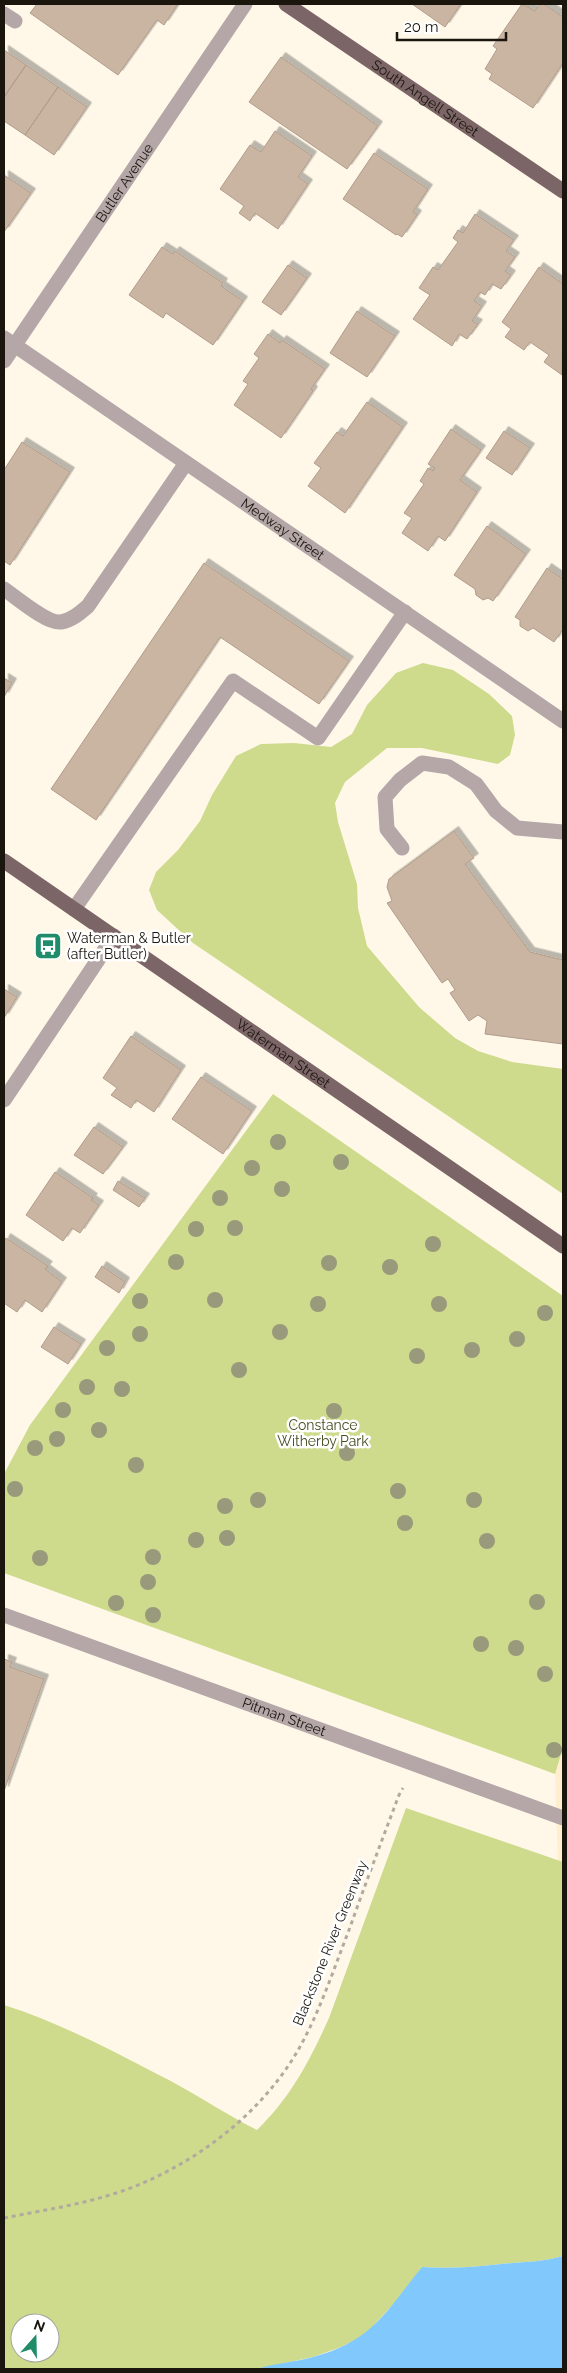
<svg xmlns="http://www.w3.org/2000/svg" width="567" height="2373" font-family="Raleway,sans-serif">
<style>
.built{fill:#ffefcf}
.green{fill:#ceda8c;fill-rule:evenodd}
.water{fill:#81c8fc}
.building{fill:#cab5a3;stroke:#b19c8a;filter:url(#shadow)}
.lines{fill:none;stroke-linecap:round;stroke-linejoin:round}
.path{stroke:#b1ab9f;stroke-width:3;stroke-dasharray:4 4;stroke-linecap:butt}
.minor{stroke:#b5a7a8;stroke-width:15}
.major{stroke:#7c6567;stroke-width:15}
.tree{fill:#99997b}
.labels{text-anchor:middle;stroke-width:5;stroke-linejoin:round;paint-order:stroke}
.street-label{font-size:14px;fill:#1a160e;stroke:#fff}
.poi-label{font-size:14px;fill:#1a160e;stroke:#fff;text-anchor:start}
.park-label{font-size:14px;fill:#464c21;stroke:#fff}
</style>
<defs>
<filter id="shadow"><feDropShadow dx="4.5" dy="-4.5" stdDeviation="0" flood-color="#0004"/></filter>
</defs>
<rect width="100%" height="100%" fill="#fff8e9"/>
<path class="built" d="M563,1748v156l-5,-40 -3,-90z"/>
<path class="green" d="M423,663l30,7 36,24 23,22 3,19 -5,20 -12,9 -76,-16h-35l-42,34 -10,21 3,19 19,62 1,24 9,38 52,61 36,31 23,13 34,11 51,7v125l-370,-251 -36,-33 -8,-20 7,-18 22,-22 22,-29 12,-26 24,-39 25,-12 33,-1 37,4 21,-13 15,-29 29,-32z
M273,1094l290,202v452l-8,26 -551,-201v-99l26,-49z
M406,1808l157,54v394c-20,6 -41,6 -62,8 -27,3 -52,5 -79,3l-25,33 -33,36 -23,11 -28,10 -56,12h-253v-364c53,17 104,43 153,69 35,17 66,39 100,56 34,-33 53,-70 72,-112zM20,2323h30v30h-30z"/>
<path class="water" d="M563,2256v113h-306c18,-6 38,-7 56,-12 60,-16 73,-46 109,-90 27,2 52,0 79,-3 21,-2 42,-2 62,-8z"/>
<path class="building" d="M37,4h141l-14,21 -7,-5 -39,55 -88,-62z
M412,4h49l-16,23z
M522,4l13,7 5,-7h4l19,13v46l-30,45 -44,-29 3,-5 -7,-5 12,-20 -4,-3z
M4,50l22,15 -22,32z
M281,57l97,69 -31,43 -98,-67z
M26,65l32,22 -33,48 -21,-14v-24z
M58,87l29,20 -33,48 -29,-20z
M275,131l37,25 -14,21 10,7 -30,45 -23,-16 -5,8 -11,-8 5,-7 -24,-17 30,-44 11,7z
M374,153l54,36 -15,23 4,3 -15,22 -5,-3 -1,1 -53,-36z
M4,175l27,18 -27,39z
M475,214l39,26 -8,11 9,6 -10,14 6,4 -10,14 -9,-5 -7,11 -5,-3 -6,9 8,5 -10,15 6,3 -11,15 -8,-5 -7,12 -39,-27 17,-24 -11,-7 14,-21 5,3 20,-28 -5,-4 5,-8 5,3z
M162,247l11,7 2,-3 48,32 -2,3 22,15 -30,44 -47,-32 -3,5 -34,-23z
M288,265l19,13 -26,37 -19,-13z
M539,267l24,17 -1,91 -18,-13 5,-7 -19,-13 -6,8 -19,-13 6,-8 -9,-7z
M357,311l38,25 -28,41 -37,-24z
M268,334l12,9 2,-3 43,29 -14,20 2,2 -32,47 -47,-33 14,-21 -5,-3 16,-23 -5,-4z
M367,402l36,25 -58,86 -37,-27 13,-18 -7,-5 23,-31 6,4z
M451,429l30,21 -21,30 17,12 -32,49 -7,-5 -10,15 -26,-18 10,-15 -8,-5 20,-29 -4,-3 8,-13 5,3 2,-3 -7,-4z
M504,431l26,17 -18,27 -26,-17z
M22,442l48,30 -60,93 -6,-4v-91z
M487,526l39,28 -33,47 -5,-3 -5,2 -7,-5 -1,-6 -21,-14z
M204,563l145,98 -30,43 -99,-67 -124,183 -45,-31z
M547,568l16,11v50l-9,13 -21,-14 -5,3 -8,-5v-6l-5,-3z
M4,678l8,5 -8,14z
M454,831l20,27 -9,6 65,88 33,8v84l-78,-10 2,-13 -9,-6 -9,6 -19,-28 5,-3 -7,-11 -6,4 -55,-80 5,-2 -5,-14 2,-8z
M4,989l13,8 -13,21z
M131,1036l50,34 -27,42 -18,-12 -5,8 -20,-13 6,-7 -14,-10z
M201,1077l51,34 -29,43 -51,-35z
M94,1127l29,20 -20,27 -29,-19z
M55,1172l38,26 -2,2 8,5 -19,28 -8,-5 -9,13 -37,-26z
M118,1181l27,17 -6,9 -26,-17z
M6,1238l42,28 -3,3 17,13 -20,30 -17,-12 -8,12 -13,-9v-61z
M102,1266l23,16 -6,11 -24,-16z
M54,1327l27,17 -13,20 -27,-17z
M4,1659l8,3 -2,5 34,12 -40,112z"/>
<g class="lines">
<path class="path" d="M4,2218c46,-9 95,-16 139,-35 62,-27 119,-72 154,-131 22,-38 36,-81 52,-122 16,-45 33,-90 50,-135l4,-7"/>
<g class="minor">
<path d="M4,14l11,7"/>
<path id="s1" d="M4,338l559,383"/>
<path id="s2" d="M4,361l241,-357"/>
<path d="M4,589c12,8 43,35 57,33 11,-2 19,-9 27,-16l98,-143"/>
<path d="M402,848l-15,-19 -2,-32 15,-17 22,-17 27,4 27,17 20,27 21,17 46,4"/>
<path d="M74,909l159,-228 85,57 87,-126"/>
<path d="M4,1100l110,-164"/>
<path id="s3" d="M4,1615l559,203"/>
</g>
<g class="major">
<path id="s4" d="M286,4l277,187"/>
<path id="s5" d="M4,861l559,385"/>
</g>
</g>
<g class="tree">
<circle cx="278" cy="1142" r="8"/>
<circle cx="341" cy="1162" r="8"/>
<circle cx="252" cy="1168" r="8"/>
<circle cx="282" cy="1189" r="8"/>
<circle cx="220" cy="1198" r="8"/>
<circle cx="235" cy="1228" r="8"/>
<circle cx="196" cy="1229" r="8"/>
<circle cx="433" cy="1244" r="8"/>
<circle cx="176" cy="1262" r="8"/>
<circle cx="329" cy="1263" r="8"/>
<circle cx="390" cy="1267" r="8"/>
<circle cx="215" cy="1300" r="8"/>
<circle cx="140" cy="1301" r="8"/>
<circle cx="318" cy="1304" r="8"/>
<circle cx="439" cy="1304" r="8"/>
<circle cx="545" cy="1313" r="8"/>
<circle cx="280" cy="1332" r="8"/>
<circle cx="140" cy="1334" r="8"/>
<circle cx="517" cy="1339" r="8"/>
<circle cx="107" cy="1348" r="8"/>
<circle cx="472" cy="1350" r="8"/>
<circle cx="417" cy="1356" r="8"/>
<circle cx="239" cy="1370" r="8"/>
<circle cx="87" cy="1387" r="8"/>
<circle cx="122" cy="1389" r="8"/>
<circle cx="63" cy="1410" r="8"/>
<circle cx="334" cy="1411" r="8"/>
<circle cx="99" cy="1430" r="8"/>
<circle cx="57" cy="1439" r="8"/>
<circle cx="35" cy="1448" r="8"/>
<circle cx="347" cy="1453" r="8"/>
<circle cx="136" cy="1465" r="8"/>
<circle cx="15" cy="1489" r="8"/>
<circle cx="398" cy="1491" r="8"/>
<circle cx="258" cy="1500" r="8"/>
<circle cx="474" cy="1500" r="8"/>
<circle cx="225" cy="1506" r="8"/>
<circle cx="405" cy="1523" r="8"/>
<circle cx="227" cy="1538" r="8"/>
<circle cx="196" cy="1540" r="8"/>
<circle cx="487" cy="1541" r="8"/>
<circle cx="153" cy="1557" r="8"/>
<circle cx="40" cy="1558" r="8"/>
<circle cx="148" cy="1582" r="8"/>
<circle cx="537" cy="1602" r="8"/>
<circle cx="116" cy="1603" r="8"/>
<circle cx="153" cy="1615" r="8"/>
<circle cx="481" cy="1644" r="8"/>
<circle cx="516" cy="1648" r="8"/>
<circle cx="545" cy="1674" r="8"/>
<circle cx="554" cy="1750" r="8"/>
</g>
<defs>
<g id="bus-square" transform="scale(1.4375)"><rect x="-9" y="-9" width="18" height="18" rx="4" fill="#218c6a" stroke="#fff"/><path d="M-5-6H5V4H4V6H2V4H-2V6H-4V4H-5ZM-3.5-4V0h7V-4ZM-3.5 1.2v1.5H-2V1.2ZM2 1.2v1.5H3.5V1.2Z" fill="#fff"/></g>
</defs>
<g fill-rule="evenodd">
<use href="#bus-square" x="48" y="946"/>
</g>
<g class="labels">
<g class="street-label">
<text dy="5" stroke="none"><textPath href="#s4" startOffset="168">South Angell Street</textPath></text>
<text dy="5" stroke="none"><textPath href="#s2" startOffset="215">Butler Avenue</textPath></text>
<text dy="5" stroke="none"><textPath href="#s1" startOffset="338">Medway Street</textPath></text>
<text dy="5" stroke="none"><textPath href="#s5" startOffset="339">Waterman Street</textPath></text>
<text dy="5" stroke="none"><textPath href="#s3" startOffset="298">Pitman Street</textPath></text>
<text transform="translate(330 1943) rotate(-68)" y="5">Blackstone River Greenway</text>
</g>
<g class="poi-label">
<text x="67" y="943">Waterman &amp; Butler<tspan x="67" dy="16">(after Butler)</tspan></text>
</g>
<g class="park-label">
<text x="323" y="1430">Constance<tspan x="323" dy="16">Witherby Park</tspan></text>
</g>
</g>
<rect width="567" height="2373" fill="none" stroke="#1a160e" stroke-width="10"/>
<g transform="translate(35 2338) rotate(20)"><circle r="24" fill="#ffffff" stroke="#a3a29f"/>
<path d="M0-4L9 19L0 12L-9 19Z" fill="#218c6a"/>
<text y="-8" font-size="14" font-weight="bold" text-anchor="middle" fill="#1a160e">N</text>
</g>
<path d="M397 32v8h109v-8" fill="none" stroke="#1a160e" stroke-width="2.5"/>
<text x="404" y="32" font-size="15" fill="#1a160e" stroke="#ffffff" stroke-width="4" paint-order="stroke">20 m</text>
</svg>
